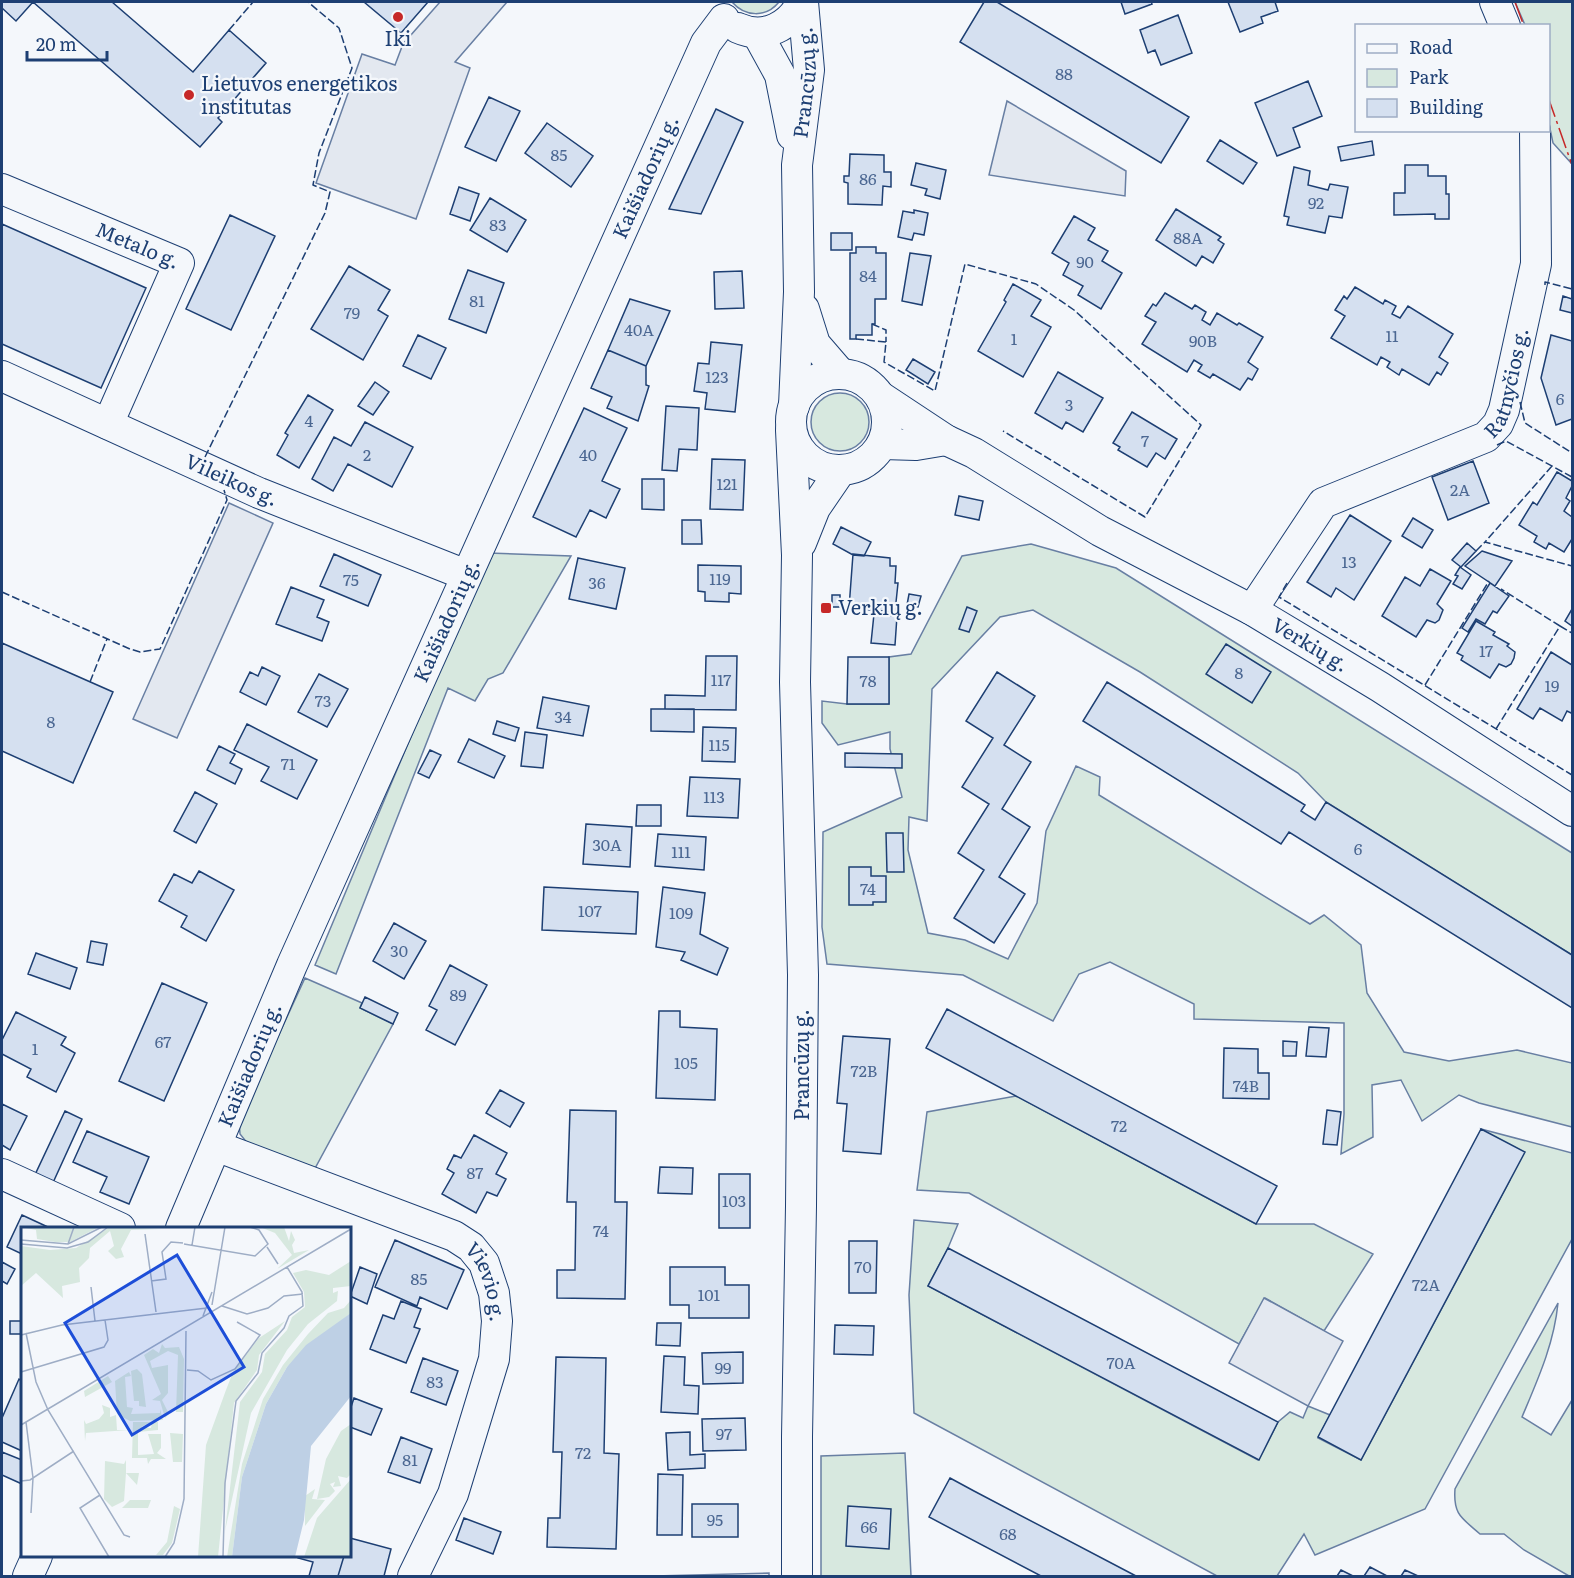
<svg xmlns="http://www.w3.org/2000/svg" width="1574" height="1578" font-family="Literata,serif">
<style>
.green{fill:#d7e8df;stroke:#687fa3;stroke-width:1.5}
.parking{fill:#e3e8f0;stroke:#687fa3;stroke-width:1.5}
.building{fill:#d5e0f0;stroke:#1d3f73;stroke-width:1.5}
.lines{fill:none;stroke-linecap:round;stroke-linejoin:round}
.minor-casing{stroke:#1d3f73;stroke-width:32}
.minor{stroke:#f4f7fb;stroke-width:30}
.fence{stroke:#1d3f73;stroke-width:1.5;stroke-dasharray:8 3;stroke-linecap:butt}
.power{stroke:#c62828;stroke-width:1.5;stroke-dasharray:21 4.5 3 4.5;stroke-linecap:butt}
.poi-dot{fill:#c62828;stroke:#f4f7fb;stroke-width:2}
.labels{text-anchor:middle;stroke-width:4.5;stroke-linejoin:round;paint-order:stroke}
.number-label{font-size:16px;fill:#4b6792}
.poi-label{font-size:20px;fill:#1d3f73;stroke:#f4f7fb;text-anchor:start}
.street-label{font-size:20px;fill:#1d3f73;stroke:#f4f7fb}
.inset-road{fill:none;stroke:#9eadc5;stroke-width:1.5}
.view{fill:#1d4ed8;fill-opacity:0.15;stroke:#1d4ed8;stroke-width:3}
.inset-edge{fill:none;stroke:#1d3f73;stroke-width:3}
</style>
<rect width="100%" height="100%" fill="#f4f7fb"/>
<path class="green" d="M732,2h47c-13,16 -34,15 -47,0z
M1515,2h57v162l-19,-21 -4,-19 -1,-98 -23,-1z
M811 422a29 29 0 1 1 58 0a29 29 0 1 1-58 0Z
M1031,544l85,24 456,285v102l-246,-153 -28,-29 -158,-101 -107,-62 -33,7 -68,72 -5,132 -18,-4 -1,33 20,83 37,7 43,19 29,-56 9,-72 30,-65 24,11 -1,18 211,129 14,-9 37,30 6,48 37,59 45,9 68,-11 55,13v64l-93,-24 -20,-8 -37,26 -21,-41 -29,5 1,52 -32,17 3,-40v-91l-150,-4v-15l-84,-42 -31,12 -26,47 -90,-46 -136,-11 -5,-37 1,-95 79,-35 -12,-48v-17l-52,13 -16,-22v-22l25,3h42v-47l22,-3 51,-98z
M488,553l83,3 -68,117 -15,6 -13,22 -27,-13 -112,286 -21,-9z
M305,978l57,25 -2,5 33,16 -80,148 -65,-28 -8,-10 -1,-13z
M1016,1096l240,128h58l59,30 -49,77 -59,-33 -26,46 -270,-151 -52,-3 10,-78z
M1481,1129l91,24v86l-147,270 -110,46 -11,-21 -27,42h-60l-303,-163 -5,-118 5,-75 44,4 -10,24 -20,38 330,174 20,-38 12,-10 13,6 5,-12 22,9 -12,23 43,22 149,-280z
M1558,1303c-4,41 -20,76 -36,114l29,18 21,-35v176h-3l-45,-26 -20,-16h-24c-18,-16 -27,-19 -25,-45z
M905,1453l6,123h-90v-120z"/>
<path class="parking" d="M440,2h67l-52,60 15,6 -54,151 -100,-36 46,-129 33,11 8,-21z
M1007,101l119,70 -1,25 -136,-21z
M229,503l44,20 -96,215 -44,-19z
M1264,1298l79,43 -35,65 -79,-43z
M769,1573v3h-115z"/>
<path class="building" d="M2,2h31l-17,19 -14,-13z
M33,2h79l81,70 36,-42 37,33 -48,55 4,4 -22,25z
M364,2h64l-27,31z
M984,2h13l192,115 -28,46 -201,-121z
M1121,2h30l1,2 -27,10z
M1228,2h47l3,9 -17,6 2,6 -23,9z
M1178,15l14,38 -31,12 -6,-15 -7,3 -8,-23z
M1308,81l14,35 -29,12 7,19 -23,9 -22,-53z
M489,97l31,14 -24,50 -31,-14z
M716,109l27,13 -42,92 -32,-5z
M547,123l46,33 -22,31 -46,-34z
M1220,140l37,23 -14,21 -36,-23z
M1372,141l2,14 -33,6 -3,-14z
M850,154l34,1v17h7v15l-8,-1 -1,19 -34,-1v-21l-4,-1v-6h5z
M916,163l30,7 -6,29 -15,-4 2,-6 -16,-4z
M1405,165h23v11h18v18h3v25h-14v-5l-41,1v-22h11z
M1294,167l16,4 -2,14 20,5 2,-6 18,3 -6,31 -13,-2 -4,17 -38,-8 2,-8 -5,-1z
M459,187l20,7 -9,27 -20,-7z
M490,198l36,22 -19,32 -37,-22z
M1176,209l45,28 -3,3 6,4 -11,19 -11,-7 -6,10 -40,-26z
M914,210l14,3 -4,22 -10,-2 -2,7 -14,-3 5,-26 11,2z
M230,215l45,21 -44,94 -45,-21z
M1074,216l21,12 -7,12 20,11 -6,10 20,12 -21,36 -23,-14 5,-9 -20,-11 6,-12 -17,-10z
M2,224l144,64 -45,100 -99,-44z
M831,233h21v17h-21z
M856,247h20v6h10v46h-11v25h-3v11h-16v4h-6v-86h6z
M910,253l21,3 -9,49 -20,-4z
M349,266l41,24 -12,20 10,6 -25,44 -52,-31z
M468,270l36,13 -18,50 -37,-14z
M742,271l2,37 -29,1 -1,-37z
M1013,284l28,16 -10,16 20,11 -28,50 -45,-26 28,-49 -2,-2z
M1355,287l28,17 2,-4 11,6 -4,8 8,4 8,-12 45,28 -14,23 9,6 -7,12 -4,-3 -8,13 -27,-16 -3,6 -12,-8 3,-5 -9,-5 -4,8 -46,-27 14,-22 -10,-6 9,-14 3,3z
M1165,293l27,16 3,-4 11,7 -4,8 8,5 7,-12 20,12 2,-2 24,14 -15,25 10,7 -6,11 -4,-2 -8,12 -27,-16 -3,4 -12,-7 4,-6 -8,-5 -7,12 -45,-28 14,-22 -11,-6 8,-12 3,2z
M1563,296l9,3v14l-12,-3z
M630,299l40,12 -24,55 -38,-16z
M418,335l28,13 -15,31 -28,-13z
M1551,335l21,6v78l-16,6 -15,-47z
M711,342l31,3 -7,67 -30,-3 2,-16 -13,-2 4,-28 11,1z
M608,350l38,16v19l3,1 -11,35 -31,-13 5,-11 -21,-9z
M913,359l22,13 -7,12 -22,-14z
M1058,372l45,26 -20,34 -17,-10 -4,7 -27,-16z
M375,382l14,10 -16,23 -15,-9z
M308,395l25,15 -34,58 -22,-13 11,-20 -3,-2z
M666,406l33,2 -2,42 -18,-1 -2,22 -15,-1z
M584,408l43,20 -25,53 18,8 -14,29 -16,-8 -14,27 -43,-20z
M1132,412l45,27 -12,20 -9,-6 -9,14 -29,-17 2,-3 -7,-4z
M365,422l48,25 -21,40 -44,-23 -15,27 -21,-12 22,-42 17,9z
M712,459l33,1 -2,50 -33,-1z
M1473,461l16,42 -41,17 -16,-43z
M1557,472l15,9v5l-6,12 4,3 -6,10 8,6v22l-8,13 -15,-9 -3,6 -12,-7 3,-6 -18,-11 14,-23 4,3z
M642,479h22v31l-22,-1z
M959,496l24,5 -4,19 -24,-5z
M1350,515l41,26 -37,59 -18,-12 -5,9 -24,-15z
M1413,518l20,12 -11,18 -20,-12z
M682,520h19l1,24h-20z
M841,527l30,15 -7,14 -11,-1 -20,-11z
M1467,543l9,8 -15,16 -9,-7z
M1482,551l30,10 -17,25 -30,-20z
M334,554l47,21 -13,31 -48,-20z
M853,554l37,4v8h6l-1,17h3l-3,29 -46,-4z
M578,558l47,10 -9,41 -47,-10z
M698,565l43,1v28l-12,-1v9l-24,-1v-9l-7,-1z
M1460,567l11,8 -9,14 -9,-5 5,-8 -3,-1z
M1430,569l21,12 -14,23 6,6 -4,10 -4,3 -8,-3 -11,17 -34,-21 23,-39 15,9z
M1490,583l19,13 -12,17 -4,-2 -8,13 -9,-5 -8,13 -6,-4z
M291,587l33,13 -7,17 12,5 -7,19 -46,-17z
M909,594l12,2 -3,11 -11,-2z
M832,595h8v12h-8z
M967,607l10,4 -8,21 -10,-3z
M1572,609v17l-7,-5z
M874,614l23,2 -2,29 -24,-2z
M1476,621l19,11 -2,3 16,9 -2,2 8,6 -1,6 -3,6 -5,3 -7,-3 -9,14 -29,-18 2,-4 -6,-3z
M2,643l111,49 -40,91 -71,-32z
M1226,644l45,28 -19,31 -46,-29z
M1551,652l21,13v46l-1,2 -4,-2 -5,10 -22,-13 -7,11 -16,-10z
M706,656h31l-1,54 -71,-1v-14l40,1z
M848,657h41v47h-42z
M262,667l18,9 -14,29 -26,-13 10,-20 8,4z
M997,672l38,24 -31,49 27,17 -29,47 28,18 -31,50 26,17 -31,49 -40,-25 30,-48 -26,-17 31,-49 -27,-17 31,-49 -27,-17z
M319,674l29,15 -21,38 -29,-15z
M1107,682l198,123 -4,6 14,9 11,-18 246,153v53l-283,-176 -8,12 -198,-123z
M543,697l46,9 -6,30 -46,-8z
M651,709h43v23l-43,-1z
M497,721l22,7 -4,13 -22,-7z
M247,724l70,36 -20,39 -36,-18 8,-14 -35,-17z
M703,727l33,1 -1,34 -33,-1z
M525,732l22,3 -4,33 -22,-2z
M469,739l36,17 -11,22 -36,-16z
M219,746l16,8 -5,9 12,6 -7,15 -28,-14z
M430,750l11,5 -12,23 -11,-5z
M845,753l57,1v14l-57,-1z
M690,777l50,2 -2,39 -51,-2z
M195,792l22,12 -21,39 -22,-12z
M637,805h24v21h-25z
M586,824l46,3 -2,40 -47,-3z
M886,833h17l1,39h-17z
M658,834l48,3 -2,33 -49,-4z
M849,867h22v9h15v26h-13v3h-24z
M199,871l35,19 -28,51 -25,-14 6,-11 -28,-15 15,-27 18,9z
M544,887l94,5 -2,42 -94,-4z
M663,887l42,6 -5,41 28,14 -11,27 -36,-15 4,-8 -29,-5z
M394,923l32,18 -22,38 -31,-18z
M91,941l16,3 -4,21 -16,-3z
M36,953l41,15 -7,21 -42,-15z
M450,965l37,20 -32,60 -29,-15 11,-20 -8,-4z
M162,983l45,20 -43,98 -45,-20z
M365,997l33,16 -5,11 -33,-16z
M947,1009l330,177 -21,38 -330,-176z
M659,1011h21v16l37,2 -2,71 -59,-2z
M16,1012l50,25 -5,8 14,8 -19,39 -29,-15 4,-8 -29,-15v-14z
M1309,1027l20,1 -3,29 -20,-1z
M843,1036l47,3 -9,115 -38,-3 4,-47 -10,-1z
M1283,1041l14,1 -1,14h-13z
M1224,1048l34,1v24h11v26l-46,-1z
M500,1090l24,13 -14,24 -24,-14z
M2,1104l25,12 -17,34 -8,-5z
M570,1110l46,1 -1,91h12l-2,97 -68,-1v-28h18l1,-68h-9z
M1327,1110l14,2 -4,33 -14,-1z
M65,1111l17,8 -31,68 -18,-8z
M1481,1129l44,23 -164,308 -43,-23z
M87,1131l62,26 -20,47 -29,-12 7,-15 -34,-15z
M474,1135l33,18 -11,21 10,5 -9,17 -10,-4 -11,21 -34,-19 12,-21 -7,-4 7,-14 7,3z
M660,1167l33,1 -1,26 -34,-1z
M719,1174h31v54h-31z
M22,1215l28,13h-28v26l-15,-7z
M395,1240l69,30 -17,39 -27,-12 -3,9 -42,-19z
M849,1241h28l-1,52h-27z
M948,1248l330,174 -19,38 -331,-174z
M2,1262l13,7 -8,15 -5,-3z
M360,1267l17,7 -10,30 -17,-8z
M670,1267h55v18h24v33h-60v-13h-19z
M401,1301l20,8 -7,18 6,2 -14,34 -36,-14 13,-34 11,4z
M10,1321h12v13h-12z
M657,1323h24l-1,23 -24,-1z
M835,1325l39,1 -1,29 -39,-1z
M743,1352v31l-40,1 -1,-31z
M664,1356l21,1 -1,28 15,1 -1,28 -37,-2z
M556,1357l50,1 -2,95 15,1 -3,95 -69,-2 1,-29h12l2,-66h-9z
M423,1358l35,13 -12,34 -35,-13z
M19,1379l3,2v70l-20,-9v-24z
M354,1398l28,11 -11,26 -21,-8v-17z
M745,1418l1,32 -43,1 -1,-32z
M690,1432v23l15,-1v14l-37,2 -2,-37z
M401,1437l31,12 -12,34 -32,-11z
M2,1452l20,8v24l-20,-9z
M658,1474l25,1 -1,60h-25z
M950,1478l24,13 162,85h-95l-112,-59z
M692,1504h46v33h-46z
M848,1506l43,3 -2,40 -43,-3z
M464,1518l37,14 -8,22 -37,-14z
M350,1538l41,11 -7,27h-46l6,-20h6z
M298,1556h46l-6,20h-29l4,-14 -15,-4z
M1370,1567l17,9h-23z
M1341,1570l12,6h-16z
M1405,1570l13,6h-17z"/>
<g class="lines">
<g class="minor-casing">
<g id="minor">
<path d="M1495,2l10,24"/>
<path d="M738,28c27,12 52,-2 64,-26"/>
<path d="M757,33l23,42 12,60"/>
<path id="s1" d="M2,189l177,74 -71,161"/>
<path d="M804,309l11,35 25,29"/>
<circle cx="839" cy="422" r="48"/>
<path id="s2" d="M2,376l257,117 207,82"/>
<path id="s3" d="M881,397l65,43 28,13 126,78 152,79 65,39 63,38 192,124"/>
<path id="s4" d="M794,406l5,-114 -2,-127 12,-95 -6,-68"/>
<path d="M791,430l6,125 -2,127 8,293 -2,231 -4,231v139"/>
<path d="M883,444l33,1 30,-5"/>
<path d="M801,543l14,-35 26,-38"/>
<path id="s5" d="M1252,610l71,-107 163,-66 12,-13 6,-14 32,-146 -1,-134"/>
<path id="s6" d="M216,1146l238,90 17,11 13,16 10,30 3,28 -3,38 -41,135 -40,82"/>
<path d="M2,1174l118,54"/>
<path id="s7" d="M181,1228l111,-263 414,-922 18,-24"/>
<path d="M28,1576l9,-20"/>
</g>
</g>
<use href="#minor" class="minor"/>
<path class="fence" d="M229,30l24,-28
M1545,285v-3l27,7
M872,324l14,6v12
M856,339l30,3 -2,20 51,29 30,-127 71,20 38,26 127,115 -56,92 -142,-86
M1520,402l5,21 47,30
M1497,445l9,-4 66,36
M205,457l120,-244 5,-21 -17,-7 6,-32 33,-85 -13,-40 -31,-26
M1552,466l-67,76 87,24
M1476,551l9,-9
M1287,583l-8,14 293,178
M2,592l128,57 10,3 20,-3 67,-149 -3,-10
M1560,626l12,7
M90,682l17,-43
M1425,685l64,-104
M1496,729l64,-103 -59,-37"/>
<path class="power" d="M1515,2l9,24
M1548,97l24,68"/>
</g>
<g class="poi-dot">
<circle cx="398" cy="17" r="6"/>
<circle cx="189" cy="95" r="6"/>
<rect x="820" y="602" width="12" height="12" rx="3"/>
</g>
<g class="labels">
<g class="number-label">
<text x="1064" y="80">88</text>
<text x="559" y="161">85</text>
<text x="868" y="185">86</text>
<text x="1316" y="209">92</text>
<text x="498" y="231">83</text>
<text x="1188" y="244">88A</text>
<text x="1085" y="268">90</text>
<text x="868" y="282">84</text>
<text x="477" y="307">81</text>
<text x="352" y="319">79</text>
<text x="639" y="336">40A</text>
<text x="1392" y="342">11</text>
<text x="1014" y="345">1</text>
<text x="1203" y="347">90B</text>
<text x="717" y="383">123</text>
<text x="1560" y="405">6</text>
<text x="1069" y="411">3</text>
<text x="309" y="427">4</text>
<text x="1145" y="447">7</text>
<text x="367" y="461">2</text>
<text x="588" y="461">40</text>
<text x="727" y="490">121</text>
<text x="1460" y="496">2A</text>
<text x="1349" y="568">13</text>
<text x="720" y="585">119</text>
<text x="351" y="586">75</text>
<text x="597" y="589">36</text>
<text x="1486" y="657">17</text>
<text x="1239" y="679">8</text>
<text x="721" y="686">117</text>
<text x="868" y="687">78</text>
<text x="1552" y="692">19</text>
<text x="323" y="707">73</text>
<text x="563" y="723">34</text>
<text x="51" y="728">8</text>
<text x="719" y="751">115</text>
<text x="288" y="770">71</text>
<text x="714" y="803">113</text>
<text x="607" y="851">30A</text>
<text x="1358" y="855">6</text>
<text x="681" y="858">111</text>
<text x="868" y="895">74</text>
<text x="590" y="917">107</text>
<text x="681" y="919">109</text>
<text x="399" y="957">30</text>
<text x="458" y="1001">89</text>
<text x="163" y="1048">67</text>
<text x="35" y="1055">1</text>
<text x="686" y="1069">105</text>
<text x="864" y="1077">72B</text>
<text x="1246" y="1092">74B</text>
<text x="1119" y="1132">72</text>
<text x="475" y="1179">87</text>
<text x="734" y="1207">103</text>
<text x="601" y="1237">74</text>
<text x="863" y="1273">70</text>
<text x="419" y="1285">85</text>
<text x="1426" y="1291">72A</text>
<text x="709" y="1301">101</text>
<text x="1121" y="1369">70A</text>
<text x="723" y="1374">99</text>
<text x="435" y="1388">83</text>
<text x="724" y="1440">97</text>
<text x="583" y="1459">72</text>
<text x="410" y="1466">81</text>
<text x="715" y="1526">95</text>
<text x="869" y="1533">66</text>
<text x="1008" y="1540">68</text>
</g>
<g class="poi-label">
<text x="398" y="46" text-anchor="middle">Iki</text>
<text x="201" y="91">Lietuvos energetikos<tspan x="201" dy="23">institutas</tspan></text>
<text x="838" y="615">Verkių g.</text>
</g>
<g class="street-label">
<text dy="7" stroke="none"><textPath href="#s4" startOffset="324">Prancūzų g.</textPath></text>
<text dy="7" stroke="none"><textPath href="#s7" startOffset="1149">Kaišiadorių g.</textPath></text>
<text dy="7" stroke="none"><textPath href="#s1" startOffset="147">Metalo g.</textPath></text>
<text dy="7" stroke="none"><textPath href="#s5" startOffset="364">Ratnyčios g.</textPath></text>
<text dy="7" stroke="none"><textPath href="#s2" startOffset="252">Vileikos g.</textPath></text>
<text dy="7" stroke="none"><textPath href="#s7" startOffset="663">Kaišiadorių g.</textPath></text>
<text dy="7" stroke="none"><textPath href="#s3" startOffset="496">Verkių g.</textPath></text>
<text dy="7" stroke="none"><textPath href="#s7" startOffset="177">Kaišiadorių g.</textPath></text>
<text transform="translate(802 1065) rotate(-90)" y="7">Prancūzų g.</text>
<text dy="7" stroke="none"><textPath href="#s6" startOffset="314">Vievio g.</textPath></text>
</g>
</g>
<g transform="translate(21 1227)">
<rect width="330" height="330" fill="#f4f7fb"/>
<path d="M0,0h78l-29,15h-15l-18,-3 -1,-9zM89,0l52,2 -31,1 -10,19 3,8 -8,2 -8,-8 6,-5 -4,-15 -20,17 -1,10 -10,10 1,14 -18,4 1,12 -27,-25 -15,13v-40l29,4 26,-2zM239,0h24l5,14 2,-10 4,9 -3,5 2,8 15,-3 -32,19 15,-14 -17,-22zM330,34v25l-18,2v5l5,-2 -1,10 -29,23 -21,26 -36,63 -26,118 15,-129 22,-30 3,-18 22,-24 5,-13 13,-10 -1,-15 -11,-19 13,-3 23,5zM330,73v13l-64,54 -21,37 -24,73 -10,80h-5l15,-93 21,-65 20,-34 25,-31 20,-21 16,-5zM264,94l-26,34 -2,15 -23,33 -16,154h-20l8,-112 20,-55 7,-18 26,-34zM141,117l3,4 14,-1 5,12 -1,53h-7l2,-57 -10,-4 -18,10 2,7 16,-3v28l-6,7 7,14 -4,4 -5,-17 -8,-1 9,-6 -17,-39 9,-6 6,4zM116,142l5,5 4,33 -7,-1v-5h-5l-3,-30zM108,145l2,4 -6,1 2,30 6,1 -2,6 29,-1v-4l3,11 -33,1 -13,-7 -2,-33zM87,149l4,6 -27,15 -1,-6zM81,178l8,3v9l6,-2 1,15h12l-43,3 -1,8 -1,-21 2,4 13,-5 5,-6zM112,195h18l-10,5 10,1 1,-6h6v8l-20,2v23l16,-1 -6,-20h13v14l-4,5 9,6h-15l-3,5 -1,-6h-15zM330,197v50l-4,4 -9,-2 3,10 -8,1 2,-5 -5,2 5,7 -6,6 -12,2 9,-40 15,-28zM149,206l13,1 -1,28h-9zM105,233v13h13l-2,12 -11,-12 -2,28 -12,6 -8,-8 1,-38 19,3zM330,252v78h-47l13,-39zM294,262l-3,10 13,1 -20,26v-30zM109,273h21l-3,8h-26zM153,279l6,3 -8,34 -9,12h-7l11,-13z" fill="#d7e8df"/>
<path d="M330,86v83l-40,50 -7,74 -9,37h-63l10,-80 24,-73 21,-37 19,-22z" fill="#bed0e5"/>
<path class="inset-road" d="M124,7l11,78M0,13l47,4 34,-17M0,17l46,4 21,-6 20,-15M47,17l6,-17M163,17l71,12 13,-12 -9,-14 -9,-3M171,18l3,-18M246,20l11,17M130,54l15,-2 -4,-27 9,-10 12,1M70,60l4,34M191,78l13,-78M201,79l25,8 21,-6 16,-12 19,-2M182,89l9,-24M5,106l10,49 12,28 76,125 6,2M0,108l41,-10 145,-17M166,143l11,1 13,9 24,-11 25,-34 -23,-13M0,145l83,-25 4,-7 -3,-20M5,195l7,56 -2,35M0,198l330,-196M0,254l9,-1 44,-29M79,268l-20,13 29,49M144,330l9,-14 10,-44 2,-168M202,330l2,-74 11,-82 22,-28 4,-20 22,-25 5,-12 14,-10 -1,-14 -15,-25"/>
<path class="view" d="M156,28l67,112 -112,68 -67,-112z"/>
<rect width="330" height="330" class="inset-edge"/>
</g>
<rect width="1574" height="1578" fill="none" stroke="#1d3f73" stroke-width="6"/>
<rect x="1355" y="24" width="195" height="108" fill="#f4f7fb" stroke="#9eadc5" stroke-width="1.5"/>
<rect x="1367" y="44" width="30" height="9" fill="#f4f7fb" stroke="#9eadc5" stroke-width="1.5"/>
<text x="1409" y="54" font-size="18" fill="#1d3f73">Road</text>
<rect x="1367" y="69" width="30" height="18" fill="#d7e8df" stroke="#9eadc5" stroke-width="1.5"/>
<text x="1409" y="84" font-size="18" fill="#1d3f73">Park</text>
<rect x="1367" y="99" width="30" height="18" fill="#d5e0f0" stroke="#9eadc5" stroke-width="1.5"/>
<text x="1409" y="114" font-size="18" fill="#1d3f73">Building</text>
<path d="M27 51v9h80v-9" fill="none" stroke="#1d3f73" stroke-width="3"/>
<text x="36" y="51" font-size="18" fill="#1d3f73" stroke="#f4f7fb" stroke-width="4.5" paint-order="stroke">20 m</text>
</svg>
